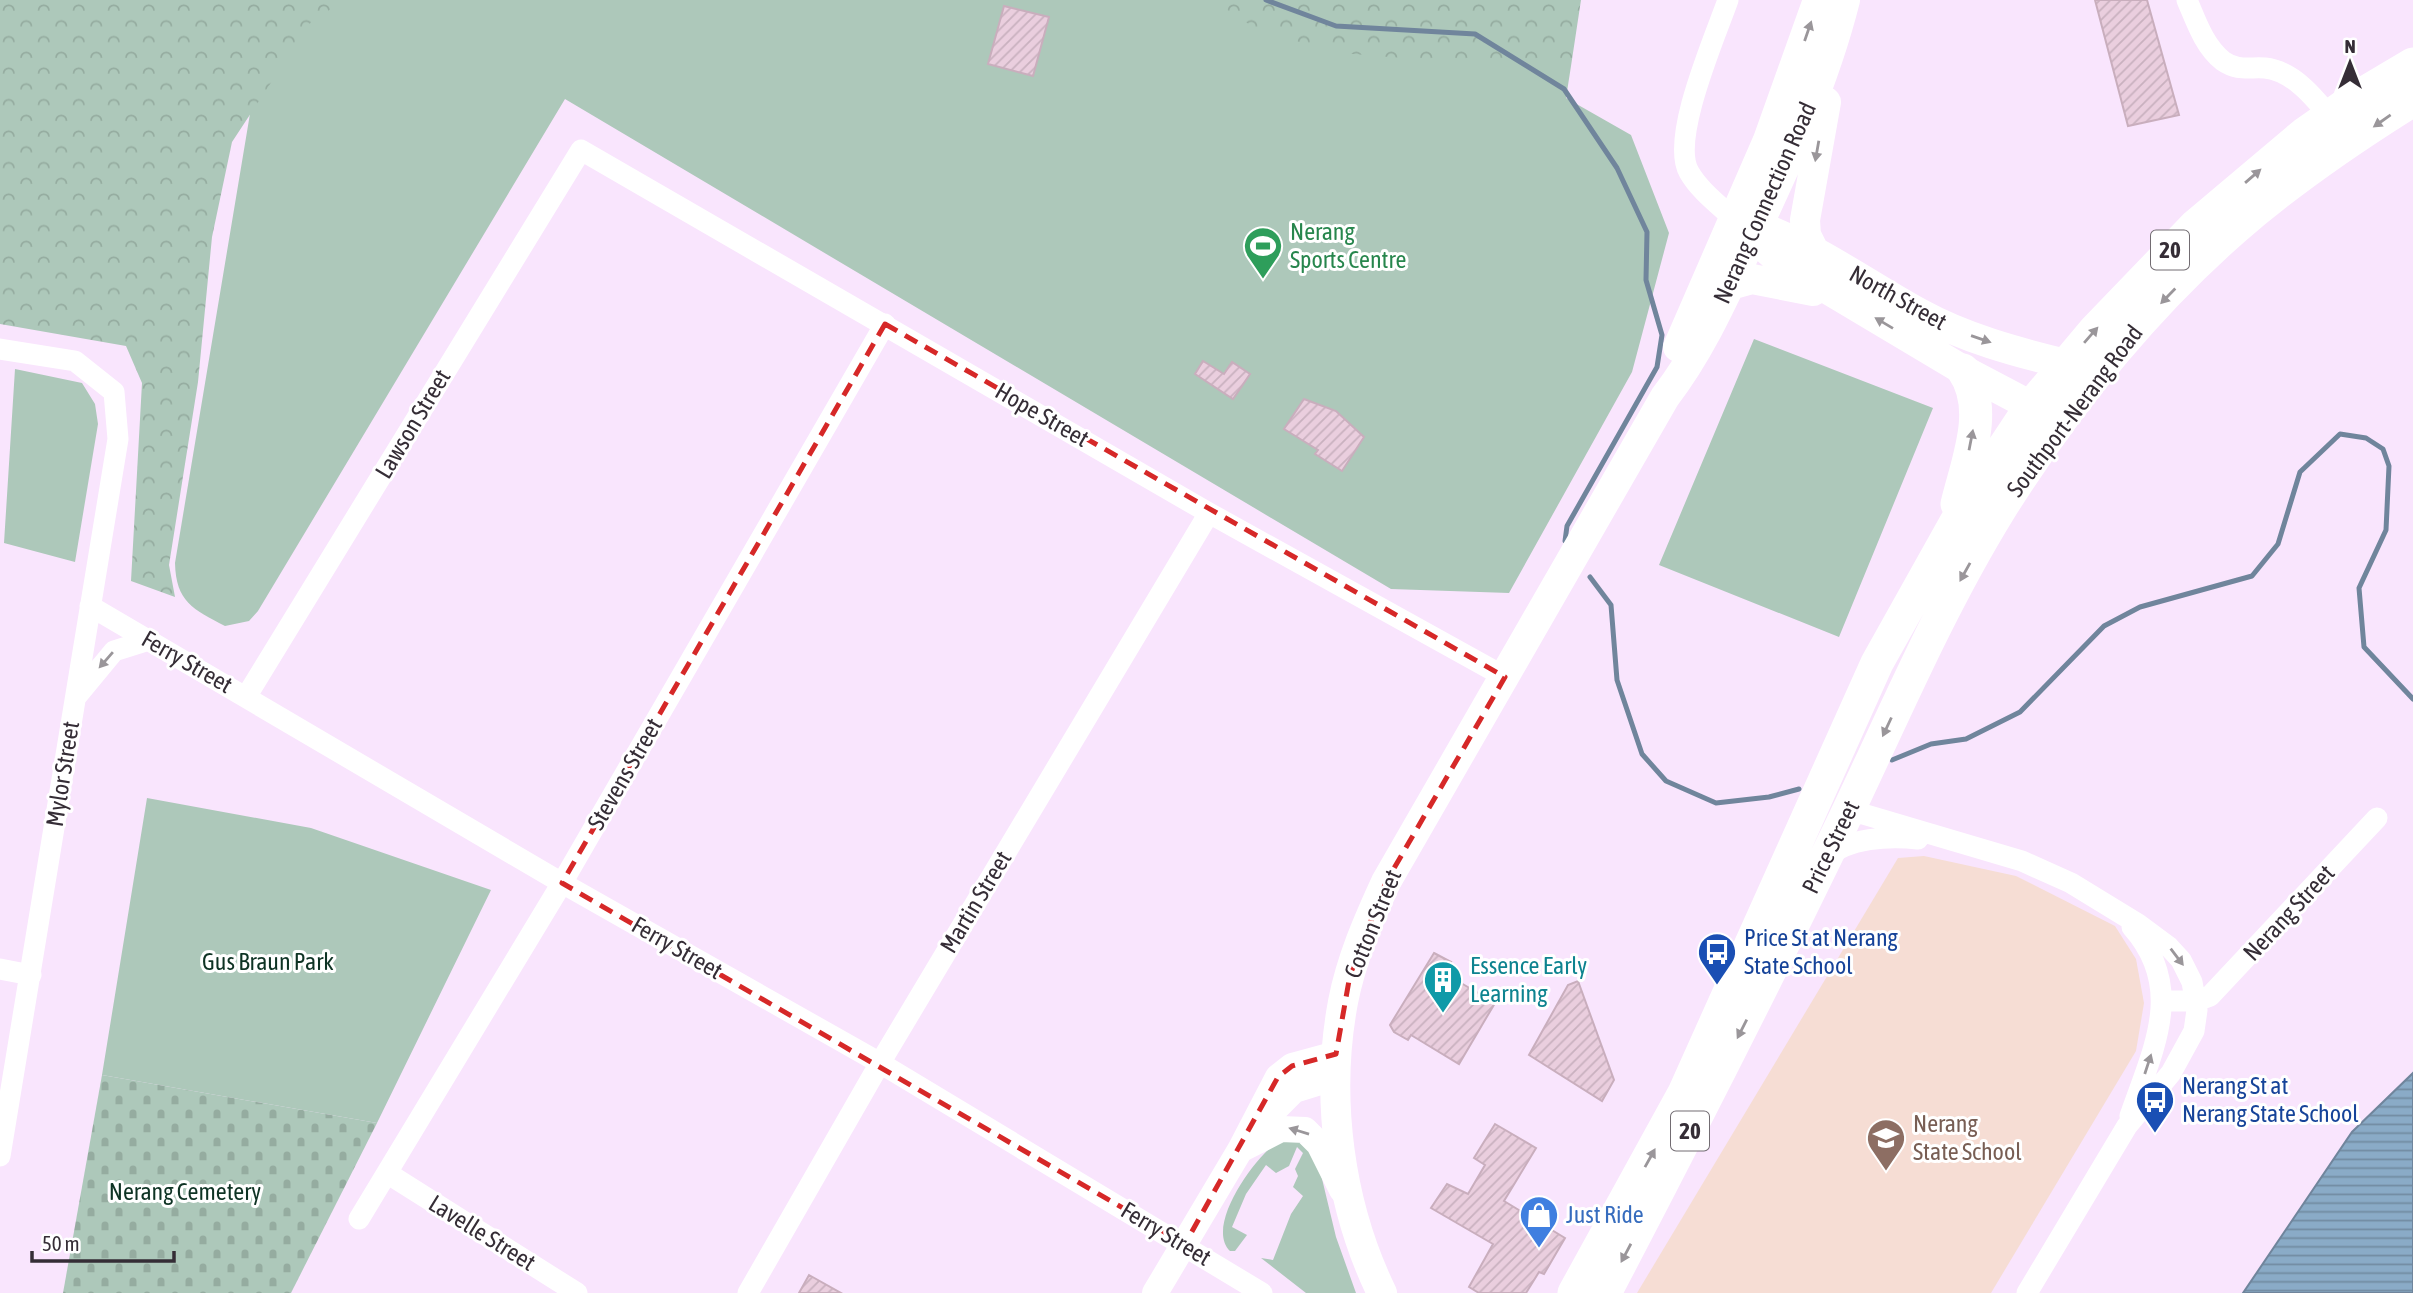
<svg xmlns="http://www.w3.org/2000/svg" width="2413" height="1293" font-family="'Asap Condensed',sans-serif">
<style>
.education{fill:#f6ddd4}
.green{fill:#adc8ba}
.forest{fill:url(#forest-crowns)}
.cemetery{fill:url(#cemetery-stones)}
.water{fill:url(#water-rules);stroke:#70859c;stroke-width:2}
.lines{fill:none;stroke-linecap:round;stroke-linejoin:round}
.stream{stroke:#70859c;stroke-width:5}
.building{fill:url(#building-hatch);stroke:#c9aebd;stroke-width:2}
.minor{stroke:#fff;stroke-width:21}
.tertiary{stroke:#fff;stroke-width:26}
.secondary{stroke:#fff;stroke-width:30}
.primary{stroke:#fff;stroke-width:33}
.oneway{fill:#9a969a}
.marked{fill:none;stroke:#d62828;stroke-width:5;stroke-dasharray:14 9;stroke-linejoin:round}
.labels{text-anchor:middle;stroke-width:6;stroke-linejoin:round;paint-order:stroke}
.shield{fill:#fff;stroke:#726c72;stroke-width:2}
.shield-label{font-size:23px;font-weight:bold;fill:#352d36}
.street-label{font-size:24px;fill:#352d36;stroke:#fff}
.leisure-label{font-size:24px;fill:#27864d;stroke:#fff;text-anchor:start}
.transit-label{font-size:24px;fill:#164399;stroke:#fff;text-anchor:start}
.park-label{font-size:24px;fill:#0e3324;stroke:#fff}
.culture-label{font-size:24px;fill:#0d838f;stroke:#fff;text-anchor:start}
.education-label{font-size:24px;fill:#785e54;stroke:#fff;text-anchor:start}
.shop-label{font-size:24px;fill:#366cbe;stroke:#fff;text-anchor:start}
</style>
<defs>
<pattern id="forest-crowns" width="20" height="18" patternUnits="userSpaceOnUse" patternTransform="scale(1.75)"><rect width="20" height="18" fill="#adc8ba"/><path d="M2 6a3 3 0 1 1 6 0M12 15a3 3 0 1 1 6 0" fill="none" stroke="#95aca0"/></pattern>
<pattern id="cemetery-stones" width="16" height="16" patternUnits="userSpaceOnUse" patternTransform="scale(1.75)"><rect width="16" height="16" fill="#adc8ba"/><path d="M2 7V4a2 2 0 0 1 4 0v3zM10 15v-3a2 2 0 0 1 4 0v3z" fill="#95aca0"/></pattern>
<pattern id="water-rules" width="6" height="5" patternUnits="userSpaceOnUse" patternTransform="scale(1.75)"><rect width="6" height="5" fill="#8aabc7"/><path d="M0 2.5h6" fill="none" stroke="#728ca2"/></pattern>
<pattern id="building-hatch" width="6" height="6" patternUnits="userSpaceOnUse" patternTransform="scale(1.75)"><rect width="6" height="6" fill="#eacede"/><path d="M-1 1l2-2M0 6l6-6M5 7l2-2" fill="none" stroke="#c9b1bf"/></pattern>
</defs>
<rect width="100%" height="100%" fill="#f9e5fd"/>
<path class="education" d="M1924,856l92,20 99,50 21,33 8,44 -8,48 -145,242h-354l261,-435z"/>
<path class="green" d="M269,0h1160l142,66 -5,32 65,37 38,98 -37,139 -123,221 -118,-4 -826,-490 -307,512 -9,10 -24,5c-32,-17 -49,-24 -50,-63z
M1754,339l179,69 -94,229 -180,-72z
M15,369l67,14 13,21 3,20 -23,138 -71,-19z
M147,798l164,30 180,62 -114,233 -275,-48z
M1295,1138l22,20 19,79 20,56h-50l-45,-35 12,2 18,-46 12,-18 -10,-9 5,-11 -3,-7 8,-16 -6,-6 -8,19 -13,7 -10,-8 -20,29 -14,33 15,8 -12,16h-5c-25,-24 23,-91 45,-107 5,-4 13,-4 20,-6z"/>
<path class="forest" d="M0,0h345l-34,22 -79,120 -20,95 -14,145 -29,183 6,32 -44,-16 11,-198 -16,-37 -126,-22z
M1212,0h369l-10,66h-73l-157,-13 -80,-21z"/>
<path class="cemetery" d="M102,1075l275,48 -86,170h-228z"/>
<path class="water" d="M2413,1073v220h-170l109,-161z"/>
<g class="lines">
<path class="stream" d="M1266,0l70,26 139,8 89,55 53,79 30,64 -1,48 16,55 -5,32 -90,159 -2,15
M1590,577l21,28 6,75 25,74 24,27 50,22 53,-6 30,-8
M1892,760l39,-16 35,-5 54,-27 84,-86 36,-19 112,-31 26,-32 22,-72 40,-38 26,4 17,11 6,17 -3,64 -27,58 5,59 49,52"/>
</g>
<path class="building" d="M2095,0h52l32,115 -51,11z
M1004,6l45,11 -16,59 -45,-12z
M1203,361l21,13 8,-12 18,12 -17,25 -38,-25z
M1304,399l32,12 28,26 -22,34 -27,-17 3,-4 -34,-21z
M1434,953l17,9 -7,11 51,30 -36,61 -48,-29 -3,5 -14,-8 -4,-7z
M1578,981l36,99 -12,21 -73,-46 39,-70z
M1495,1124l41,24 -32,53 61,37 -21,36 -5,-2 -13,21h-47l-10,-6 24,-43 -62,-36 16,-24 21,10 17,-29 -11,-7z
M809,1275l32,18h-42z"/>
<g class="lines">
<path class="minor" d="M1728,0c-13,37 -58,139 -39,172 10,18 30,33 45,47
M2187,0c9,21 17,46 36,61 14,10 26,6 42,7 30,3 53,34 71,56
M0,349l75,12 39,31 4,47 -118,717
M90,606l472,277 318,180 382,230
M76,697l38,-46 35,-11
M246,697l335,-547 628,363 296,164
M1848,813l15,1 159,47 49,22 67,41 31,23 12,13 11,22 5,28 -3,21 -23,42 -44,53 -100,167
M1826,859c20,-22 65,-23 92,-20
M0,969l31,6
M2163,1001h33l14,-5 167,-178
M2130,1116c23,-67 56,-128 2,-189
M387,1173l190,120
M359,1219l203,-336 323,-559
M748,1293l132,-230 329,-550"/>
<path class="tertiary" d="M1268,1116l26,-26 42,-13
M1240,1150l41,-21 24,1 14,14 23,46
M1155,1293l85,-143 38,-73 14,-11 44,-12"/>
<path class="secondary" d="M1739,220c67,19 120,60 180,93 45,25 97,39 147,51
M1741,226l38,34 184,110 68,36
M1813,249l-7,-14 -1,-15 21,-118
M1730,285l22,-6 61,12
M1678,347l90,-207 50,-140
M1382,1293c-43,-88 -57,-195 -39,-291 8,-42 25,-81 43,-120l279,-485c37,-48 61,-104 87,-159 36,-76 72,-155 93,-238"/>
<path class="primary" d="M1957,504c10,-42 33,-95 6,-134
M1574,1293l110,-200 193,-430 89,-159 65,-98 64,-76 101,-105 108,-91 50,-35 59,-35
M1605,1293c76,-145 151,-292 223,-440 56,-114 104,-233 171,-342 64,-102 144,-202 235,-282 54,-47 118,-91 179,-129"/>
</g>
<defs><path id="oneway-solid" d="M-6-.8H1V-3.2L6.5 0L1 3.2V.8H-6Z" transform="scale(1.75)"/></defs>
<g class="oneway">
<use href="#oneway-solid" transform="translate(1808 31) rotate(-71)"/>
<use href="#oneway-solid" transform="translate(2382 121) rotate(145)"/>
<use href="#oneway-solid" transform="translate(1817 151) rotate(100)"/>
<use href="#oneway-solid" transform="translate(2253 176) rotate(-41)"/>
<use href="#oneway-solid" transform="translate(2168 296) rotate(134)"/>
<use href="#oneway-solid" transform="translate(1884 323) rotate(-149)"/>
<use href="#oneway-solid" transform="translate(2091 335) rotate(-49)"/>
<use href="#oneway-solid" transform="translate(1981 339) rotate(19)"/>
<use href="#oneway-solid" transform="translate(1971 440) rotate(-79)"/>
<use href="#oneway-solid" transform="translate(1965 572) rotate(119)"/>
<use href="#oneway-solid" transform="translate(106 660) rotate(131)"/>
<use href="#oneway-solid" transform="translate(1887 727) rotate(115)"/>
<use href="#oneway-solid" transform="translate(2177 957) rotate(53)"/>
<use href="#oneway-solid" transform="translate(1742 1029) rotate(117)"/>
<use href="#oneway-solid" transform="translate(2148 1064) rotate(-72)"/>
<use href="#oneway-solid" transform="translate(1299 1131) rotate(-163)"/>
<use href="#oneway-solid" transform="translate(1650 1158) rotate(-61)"/>
<use href="#oneway-solid" transform="translate(1626 1253) rotate(118)"/>
</g>
<path class="marked" d="M885,324l620,353 -119,205 -36,93 -14,79 -44,12 -14,11 -93,167 -623,-361z"/>
<defs>
<g id="stadium-pin" transform="scale(2.0125)"><path d="M0 17L-7.5 6A9.5 9.5 0 1 1 7.5 6Z" fill="#2e9e5b" stroke="#fff"/><path d="M0-5a6.5 5 0 1 0 0 10a6.5 5 0 1 0 0-10ZM-3.5-1.8h7v3.6h-7Z" fill="#fff"/></g>
<g id="bus-pin" transform="scale(2.0125)"><path d="M0 17L-7.5 6A9.5 9.5 0 1 1 7.5 6Z" fill="#1a4fb4" stroke="#fff"/><path d="M-5-6H5V4H4V6H2V4H-2V6H-4V4H-5ZM-3.5-4V0h7V-4ZM-3.5 1.2v1.5H-2V1.2ZM2 1.2v1.5H3.5V1.2Z" fill="#fff"/></g>
<g id="building-pin" transform="scale(2.0125)"><path d="M0 17L-7.5 6A9.5 9.5 0 1 1 7.5 6Z" fill="#0f9aa8" stroke="#fff"/><path d="M-4-6H4V6H1V3H-1V6H-4ZM-2.5-4.3h1.7v1.8h-1.7ZM.8-4.3h1.7v1.8H.8ZM-2.5-1h1.7V.8h-1.7ZM.8-1h1.7V.8H.8Z" fill="#fff"/></g>
<g id="school-pin" transform="scale(2.0125)"><path d="M0 17L-7.5 6A9.5 9.5 0 1 1 7.5 6Z" fill="#8d6e63" stroke="#fff"/><path d="M0-5L7-2L0 1L-7-2ZM-4 1L0 2.5L4 1V4Q0 6-4 4Z" fill="#fff"/></g>
<g id="shop-pin" transform="scale(2.0125)"><path d="M0 17L-7.5 6A9.5 9.5 0 1 1 7.5 6Z" fill="#3f7fe0" stroke="#fff"/><path d="M-5-2.5h2.3a2.7 3.5 0 0 1 5.4 0H5L5.5 6h-11ZM-1.5-2.5h3a1.5 2.3 0 0 0-3 0Z" fill="#fff"/></g>
</defs>
<g fill-rule="evenodd">
<use href="#stadium-pin" x="1263" y="246"/>
<use href="#bus-pin" x="1717" y="952"/>
<use href="#building-pin" x="1443" y="980"/>
<use href="#bus-pin" x="2155" y="1100"/>
<use href="#school-pin" x="1886" y="1138"/>
<use href="#shop-pin" x="1539" y="1215"/>
</g>
<g class="labels">
<g class="shield">
<rect x="2151" y="230.5" width="38" height="39" rx="5"/>
<rect x="1671" y="1111.5" width="38" height="39" rx="5"/>
</g>
<g class="shield-label">
<text x="2170" y="258">20</text>
<text x="1690" y="1139">20</text>
</g>
<g class="street-label">
<text transform="translate(1765 203) rotate(-66)" y="8">Nerang Connection Road</text>
<text transform="translate(1898 298) rotate(29)" y="8">North Street</text>
<text transform="translate(2075 411) rotate(-53)" y="8">Southport-Nerang Road</text>
<text transform="translate(1042 415) rotate(30)" y="8">Hope Street</text>
<text transform="translate(413 424) rotate(-59)" y="8">Lawson Street</text>
<text transform="translate(187 662) rotate(30)" y="8">Ferry Street</text>
<text transform="translate(63 774) rotate(-81)" y="8">Mylor Street</text>
<text transform="translate(625 774) rotate(-60)" y="8">Stevens Street</text>
<text transform="translate(1831 847) rotate(-64)" y="8">Price Street</text>
<text transform="translate(976 902) rotate(-59)" y="8">Martin Street</text>
<text transform="translate(2289 913) rotate(-47)" y="8">Nerang Street</text>
<text transform="translate(1373 924) rotate(-68)" y="8">Cotton Street</text>
<text transform="translate(677 948) rotate(30)" y="8">Ferry Street</text>
<text transform="translate(482 1233) rotate(32)" y="8">Lavelle Street</text>
<text transform="translate(1166 1234) rotate(31)" y="8">Ferry Street</text>
</g>
<g class="leisure-label">
<text x="1290" y="240">Nerang<tspan x="1290" dy="28">Sports Centre</tspan></text>
</g>
<g class="transit-label">
<text x="1744" y="946">Price St at Nerang<tspan x="1744" dy="28">State School</tspan></text>
<text x="2182" y="1094">Nerang St at<tspan x="2182" dy="28">Nerang State School</tspan></text>
</g>
<g class="park-label">
<text x="268" y="970">Gus Braun Park</text>
<text x="185" y="1200">Nerang Cemetery</text>
</g>
<g class="culture-label">
<text x="1470" y="974">Essence Early<tspan x="1470" dy="28">Learning</tspan></text>
</g>
<g class="education-label">
<text x="1913" y="1132">Nerang<tspan x="1913" dy="28">State School</tspan></text>
</g>
<g class="shop-label">
<text x="1566" y="1223">Just Ride</text>
</g>
</g>
<g transform="translate(2350 63)" stroke="#ffffff" stroke-width="5" paint-order="stroke">
<path d="M0-5L12 26L0 18L-12 26Z" fill="#352d36"/>
<text y="-10" font-size="19" font-weight="bold" text-anchor="middle" fill="#352d36">N</text>
</g>
<path d="M32 1251v10h142v-10" fill="none" stroke="#352d36" stroke-width="3.5"/>
<text x="42" y="1251" font-size="21" fill="#352d36" stroke="#ffffff" stroke-width="5" paint-order="stroke">50 m</text>
</svg>
